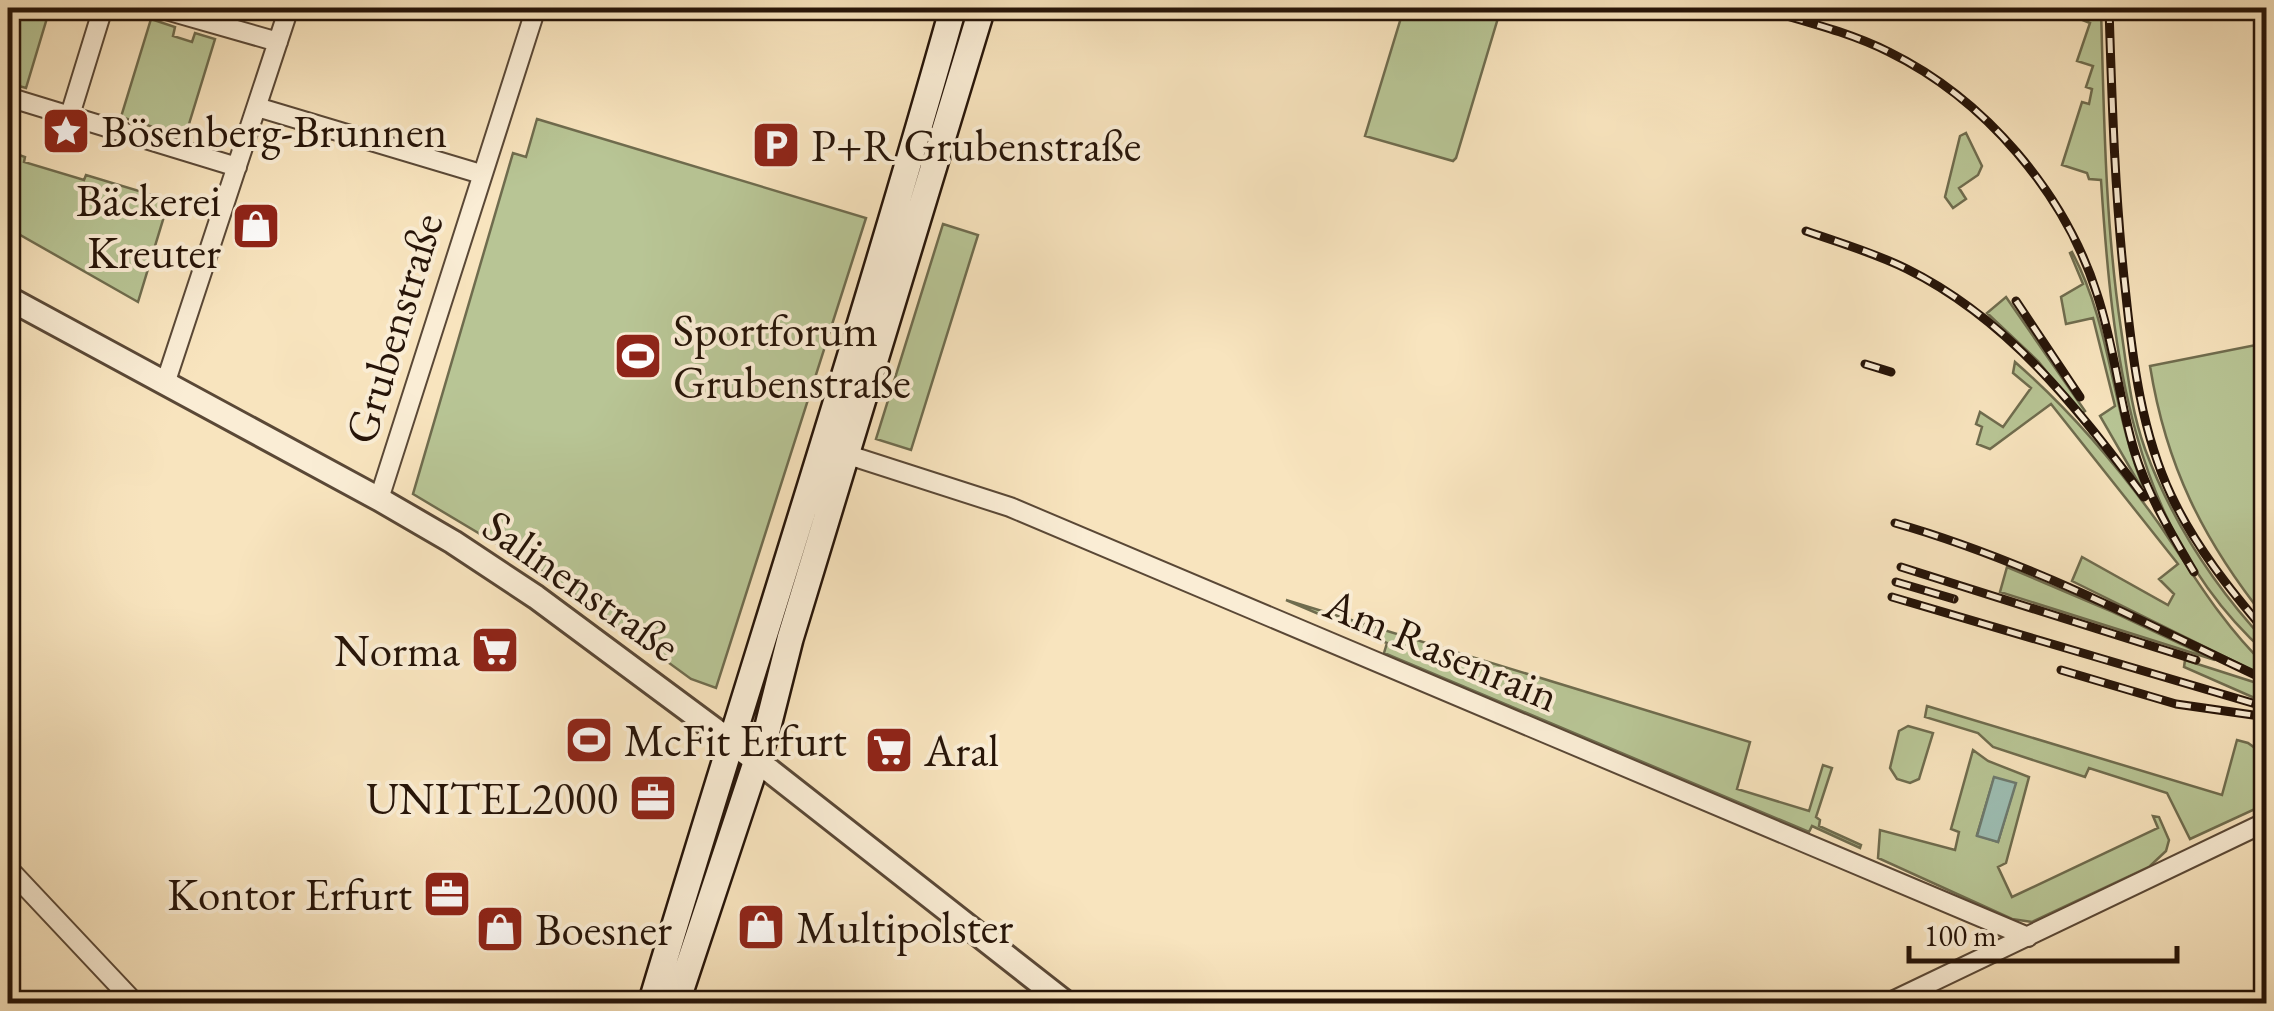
<svg xmlns="http://www.w3.org/2000/svg" width="2274" height="1011" font-family="'EB Garamond',serif">
<style>
.green{fill:#b8c595;stroke:#6f6c4e;stroke-width:2.5;fill-rule:evenodd}
.water{fill:#9dbeb3;stroke:#6d7a6f;stroke-width:2.5}
.lines{fill:none;stroke-linecap:round;stroke-linejoin:round}
.minor-casing{stroke:#5a4836;stroke-width:22}
.tertiary-casing{stroke:#5a4836;stroke-width:28}
.secondary-casing{stroke:#261408;stroke-width:30}
.minor{stroke:#faedd5;stroke-width:18}
.tertiary{stroke:#faedd5;stroke-width:22}
.secondary{stroke:#faedd5;stroke-width:25}
.rail-casing{stroke:#261408;stroke-width:9}
.rail{stroke:#faedd5;stroke-width:5;stroke-dasharray:15;stroke-linecap:butt}
.labels{text-anchor:middle;stroke-width:8;stroke-linejoin:round;paint-order:stroke}
.poi-label{font-size:45px;fill:#261408;stroke:#faedd5;text-anchor:start}
.street-label{font-size:45px;fill:#261408;stroke:#faedd5}
</style>
<rect width="100%" height="100%" fill="#f8e4be"/>
<filter id="stains"><feTurbulence type="fractalNoise" baseFrequency=".002" numOctaves="4"/><feColorMatrix values="0 0 0 0 .2 0 0 0 0 .09 0 0 0 0 .02 0 0 0 .5 -.17"/></filter>
<radialGradient id="worn" r=".72"><stop offset=".6" stop-color="#630" stop-opacity="0"/><stop offset="1" stop-color="#630" stop-opacity=".3"/></radialGradient>
<path class="green" d="M8,8h42l-24,80 -18,-5z
M1404,8h97l-45,150 -3,3 -88,-25z
M2084,8h17c3,107 4,214 20,321 6,40 10,81 24,120 27,73 69,137 121,193v11c-137,-122 -154,-305 -165,-473l-12,-1 -2,-6 -25,-8 20,-63 7,2 3,-15 -6,-2 7,-21 -16,-5 13,-38 -10,-4z
M151,19l24,8 -2,9 19,6 3,-9 20,6 -30,98 -64,-20z
M537,119l329,99 -150,470 -25,-9 -144,-105 -134,-80 100,-341 13,4z
M1966,133l16,33 -4,9 -19,13 7,11 -13,9 -8,-11 15,-61z
M8,151l17,6 -1,5 60,18 2,-5 83,25 -31,102 -130,-74z
M943,224l35,11 -67,215 -35,-11z
M2072,252c39,73 40,159 71,234l-2,1 -41,-71 15,-10 -22,-88 -27,6 -5,-27 22,-13 -13,-31z
M2006,297l79,114 -4,3 -43,-53 -51,-48z
M2266,343v276c-63,-79 -100,-153 -116,-253z
M2015,362c55,48 102,103 144,162 34,50 63,100 107,142v11l-194,-96 10,-24 86,48 6,-11 -15,-15 19,-15 -127,-160 -61,45 -13,-5 5,-17 -6,-3 4,-12 23,15 28,-39 -18,-15z
M2007,567l106,45 102,48 -215,-68z
M1286,600l464,142 -13,47 72,22 14,-46 9,3 -16,49 4,3 -1,6 42,19 -1,3 -48,-22 -3,6 -425,-179 3,-10z
M2185,660l81,26v17l-82,-36z
M1927,706l295,89 15,-55 11,3 18,13v48l-76,35 -23,-46 -78,-25 -4,9 -92,-30 -15,-14 -53,-16z
M1908,726l25,7 -14,46 -9,4 -13,-4 -7,-11 9,-37z
M1973,750l15,11 41,16 -23,86 -8,4 14,30 146,-69 -5,-12 6,1 10,23 -3,11 -17,16 -117,55 -20,-3 -134,-61 2,-28 75,20 4,-18 -8,-3zM1994,778l21,6 -17,58 -21,-7z"/>
<path class="water" d="M1994,777l22,6 -18,59 -21,-6z"/>
<g class="lines">
<g class="minor-casing">
<path id="minor" d="M159,8l119,34
M8,97l229,70
M257,107l224,67
M70,115l33,-107
M165,384l124,-376
M836,451l174,56 1018,430
M379,499l157,-491
M8,868l128,136
M1886,1004l380,-182"/>
</g>
<g class="tertiary-casing">
<path id="tertiary" d="M8,298l371,201 74,43 83,55 233,173 298,234"/>
</g>
<g class="secondary-casing">
<path id="secondary" d="M651,1004c100,-333 208,-662 302,-996
M676,1004l91,-274 23,-91 192,-631"/>
</g>
<use href="#minor" class="minor"/>
<use href="#tertiary" class="tertiary"/>
<use href="#secondary" class="secondary"/>
<g class="rail-casing">
<path id="rail" d="M1760,8c43,13 89,24 129,44 96,47 176,141 208,242 17,51 22,105 37,156 13,44 37,83 60,122
M2109,8c3,96 6,192 17,288 7,67 16,137 45,199 24,51 59,95 95,137
M1806,231c34,12 69,22 101,38 101,50 171,139 237,228
M2016,301l64,96
M1865,364l26,8
M1895,523c130,37 250,100 371,157
M1901,567l295,93
M1896,582l58,17
M1892,597l374,110
M2061,670l115,34 84,12"/>
</g>
<use href="#rail" class="rail"/>
</g>
<defs>
<g id="sight-square" transform="scale(2.5)"><rect x="-9" y="-9" width="18" height="18" rx="4" fill="#8f2418" stroke="#faedd5"/><path d="M0-6L1.8-2.2L6-1.7L2.9 1.2L3.7 5.4L0 3.3L-3.7 5.4L-2.9 1.2L-6-1.7L-1.8-2.2Z" fill="#fff"/></g>
<g id="parking-square" transform="scale(2.5)"><rect x="-9" y="-9" width="18" height="18" rx="4" fill="#8f2418" stroke="#faedd5"/><path d="M-3.5-5.5H1a3.5 3.5 0 0 1 0 7H-1V5.5H-3.5ZM-1-3.4V-.6H.8a1.4 1.4 0 0 0 0-2.8Z" fill="#fff"/></g>
<g id="shop-square" transform="scale(2.5)"><rect x="-9" y="-9" width="18" height="18" rx="4" fill="#8f2418" stroke="#faedd5"/><path d="M-5-2.5h2.3a2.7 3.5 0 0 1 5.4 0H5L5.5 6h-11ZM-1.5-2.5h3a1.5 2.3 0 0 0-3 0Z" fill="#fff"/></g>
<g id="stadium-square" transform="scale(2.5)"><rect x="-9" y="-9" width="18" height="18" rx="4" fill="#8f2418" stroke="#faedd5"/><path d="M0-5a6.5 5 0 1 0 0 10a6.5 5 0 1 0 0-10ZM-3.5-1.8h7v3.6h-7Z" fill="#fff"/></g>
<g id="supermarket-square" transform="scale(2.5)"><rect x="-9" y="-9" width="18" height="18" rx="4" fill="#8f2418" stroke="#faedd5"/><path d="M-6-5.5h2.5l.6 2H6L4.5 2H-2.5L-4.4-4H-6ZM-1.5 3.2a1.3 1.3 0 1 0 .1 0ZM3 3.2a1.3 1.3 0 1 0 .1 0Z" fill="#fff"/></g>
<g id="office-square" transform="scale(2.5)"><rect x="-9" y="-9" width="18" height="18" rx="4" fill="#8f2418" stroke="#faedd5"/><path d="M-6-3h4V-5.5h4V-3h4V5H-6ZM-1-4.5V-3h2v-1.5ZM-6 0V1H6V0Z" fill="#fff"/></g>
</defs>
<g fill-rule="evenodd">
<use href="#sight-square" x="66" y="131"/>
<use href="#parking-square" x="776" y="145"/>
<use href="#shop-square" x="256" y="226"/>
<use href="#stadium-square" x="638" y="356"/>
<use href="#supermarket-square" x="495" y="650"/>
<use href="#stadium-square" x="589" y="740"/>
<use href="#supermarket-square" x="889" y="750"/>
<use href="#office-square" x="653" y="798"/>
<use href="#office-square" x="447" y="894"/>
<use href="#shop-square" x="761" y="927"/>
<use href="#shop-square" x="500" y="929"/>
</g>
<g class="labels">
<g class="poi-label">
<text x="101" y="147">Bösenberg-Brunnen</text>
<text x="811" y="161">P+R Grubenstraße</text>
<text x="221" y="216" text-anchor="end">Bäckerei<tspan x="221" dy="52">Kreuter</tspan></text>
<text x="673" y="346">Sportforum<tspan x="673" dy="52">Grubenstraße</tspan></text>
<text x="460" y="666" text-anchor="end">Norma</text>
<text x="624" y="756">McFit Erfurt</text>
<text x="924" y="766">Aral</text>
<text x="618" y="814" text-anchor="end">UNITEL2000</text>
<text x="412" y="910" text-anchor="end">Kontor Erfurt</text>
<text x="796" y="943">Multipolster</text>
<text x="535" y="945">Boesner</text>
</g>
<g class="street-label">
<text transform="translate(393 328) rotate(-73)" y="16">Grubenstraße</text>
<text transform="translate(582 585) rotate(35)" y="16">Salinenstraße</text>
<text transform="translate(1442 649) rotate(23)" y="16">Am Rasenrain</text>
</g>
</g>
<rect width="2274" height="1011" fill="none" stroke="#f8e4be" stroke-width="40"/>
<rect x="10" y="10" width="2254" height="991" fill="none" stroke="#261408" stroke-width="5"/>
<rect x="20" y="20" width="2234" height="971" fill="none" stroke="#261408" stroke-width="2.5"/>
<path d="M1909 946v15h268v-15" fill="none" stroke="#261408" stroke-width="5"/>
<text x="1924" y="946" font-size="30" fill="#261408" stroke="#faedd5" stroke-width="8" paint-order="stroke">100 m</text>
<rect width="100%" height="100%" filter="url(#stains)"/>
<rect width="100%" height="100%" fill="url(#worn)"/>
</svg>
